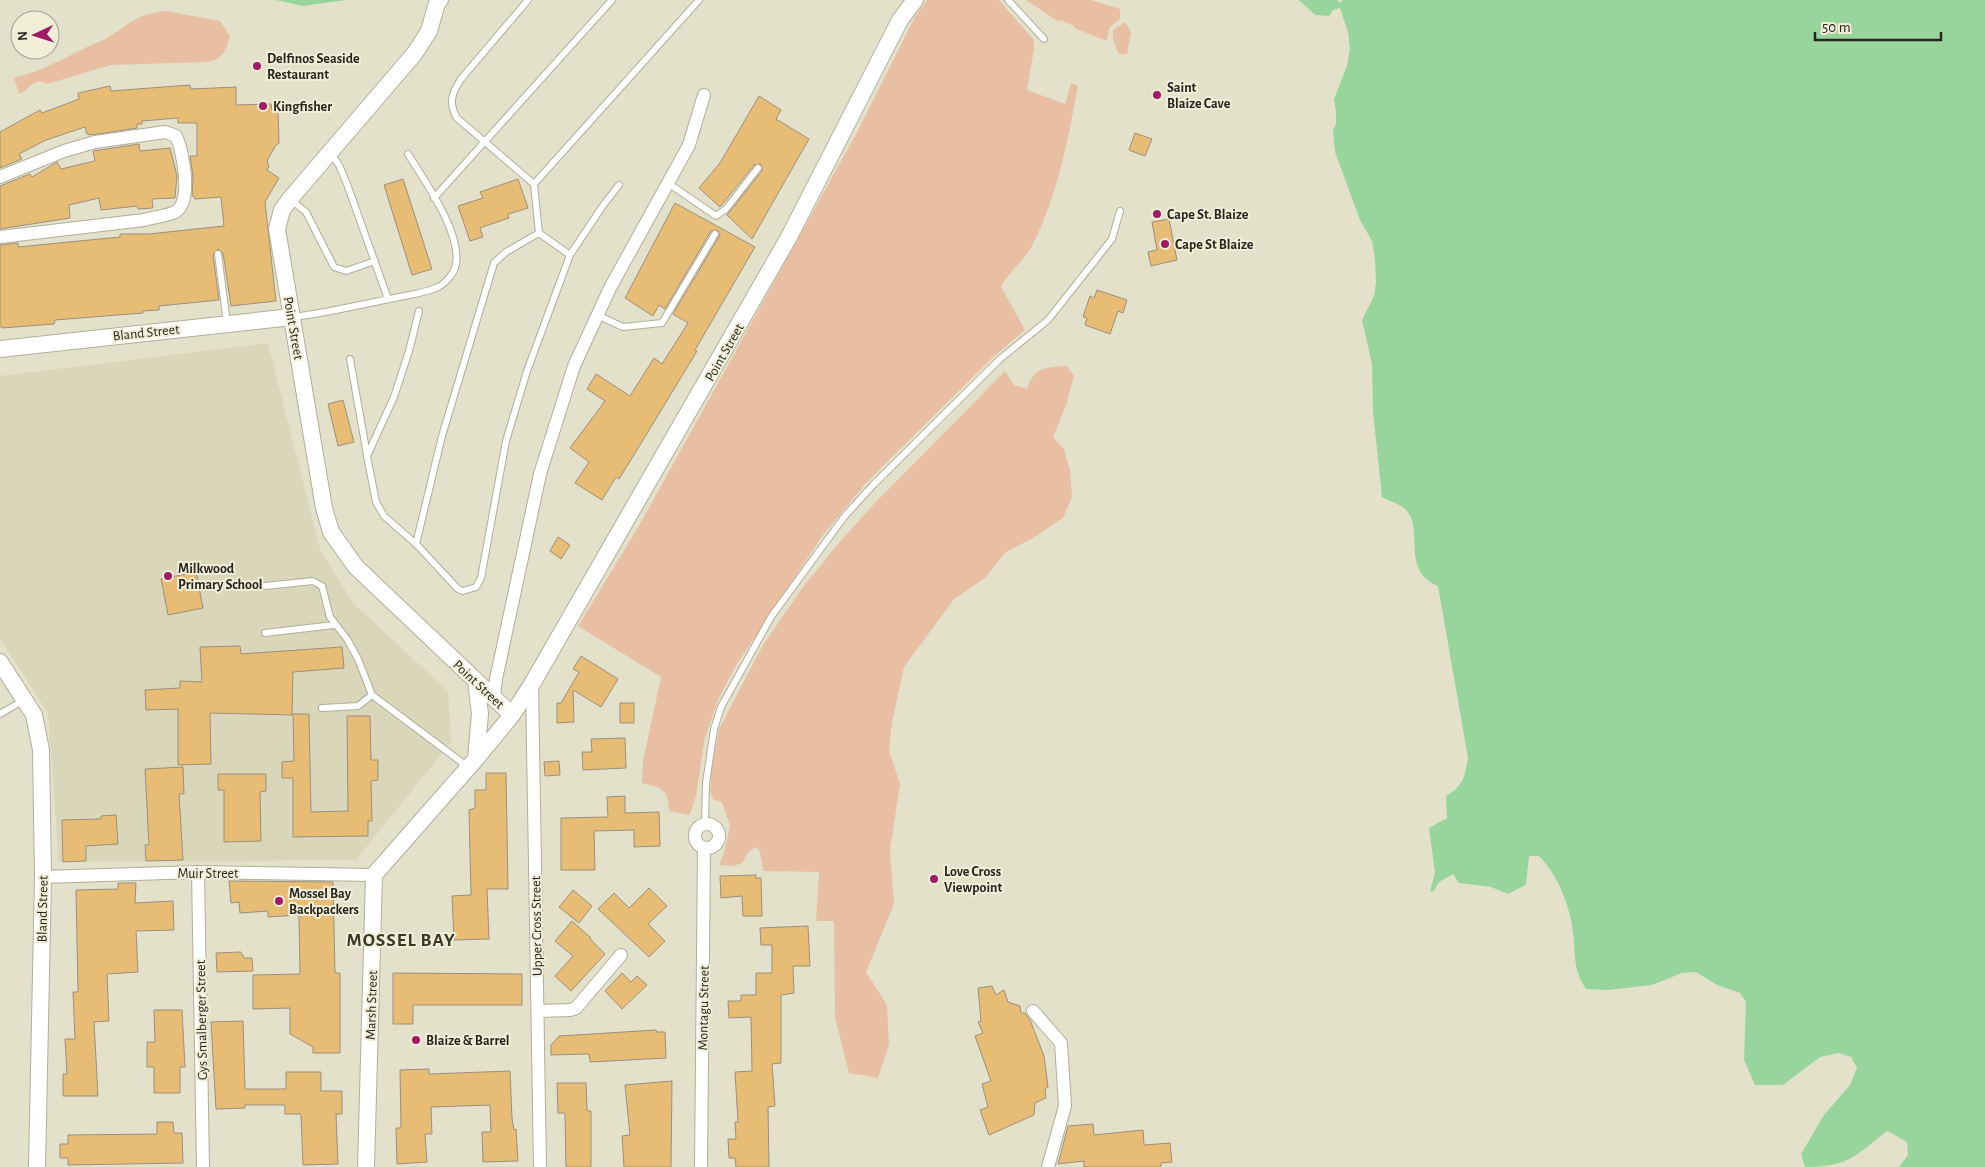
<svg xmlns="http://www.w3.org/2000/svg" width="1985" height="1167" font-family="'Alegreya Sans',sans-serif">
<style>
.built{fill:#dad6ba}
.green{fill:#e8bfa2}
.water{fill:#98d59c}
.building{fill:#e7bd76;stroke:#9b8f7d}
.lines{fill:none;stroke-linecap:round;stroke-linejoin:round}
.service-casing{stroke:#b1ae9a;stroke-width:8}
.minor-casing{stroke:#b1ae9a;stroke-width:14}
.tertiary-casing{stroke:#b1ae9a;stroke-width:18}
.service{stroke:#fff;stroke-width:6}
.minor{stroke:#fff;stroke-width:12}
.tertiary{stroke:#fff;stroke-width:16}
.poi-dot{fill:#a01a67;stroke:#f1eed8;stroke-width:2}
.labels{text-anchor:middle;stroke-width:4;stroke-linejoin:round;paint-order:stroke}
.poi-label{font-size:14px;font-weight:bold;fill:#27261e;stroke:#f1eed8;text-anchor:start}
.street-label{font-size:14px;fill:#27261e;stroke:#f1eed8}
.district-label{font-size:19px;font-weight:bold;letter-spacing:1px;fill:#3a3726;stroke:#f1eed8}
</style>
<rect width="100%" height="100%" fill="#e4e1cb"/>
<path class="built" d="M268,343l52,206 33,54 95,88 3,51 -95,118 -297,2 -11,-149 -48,-74v-263z"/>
<path class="green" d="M927,0h72l35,40v9l-7,41 38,14 6,-21 7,3c-10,54 -20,108 -45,158 -8,16 -23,26 -32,43l24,43 -33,28 -126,125 -43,52 -86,129 -18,34 -14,39 -9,59 -6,19 -21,-4c-1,-22 -7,-24 -27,-28l1,-22 18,-84 -83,-51 58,-95 220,-397 59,-117z
M1026,0h65l29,9v10l-11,9 -2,13 -33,-13v-2l-14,-6 -1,2z
M166,11l54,10 10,15c-4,14 -7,23 -22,26l-97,3 -64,19c-13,-8 -17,6 -28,10l-5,-16c29,-7 52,-21 79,-34 5,-2 10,-3 14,-6 24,-15 29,-24 59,-27z
M1125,22l6,10 -4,22h-8c-4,-9 -7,-14 -6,-24z
M1067,366l7,10 -8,29 -13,32 11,12 6,22 2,26 -9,21 -30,20 -27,14 -21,26 -31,21 -50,68 -12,55 -3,28 11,34 -10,67 4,53 -28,68 21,33 2,39 -11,34 -29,-5 -14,-56 -1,-96h-18l3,-49 -56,-1 -3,-19 -4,-5 -8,5 -6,11 -8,3 -15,-1 6,-15 5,-24 -8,-24 -8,-2 -4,-8 2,-27 7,-36 44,-84 40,-58 35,-43 35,-39 132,-134 9,14 13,4c7,-22 19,-22 40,-23z"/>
<path class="water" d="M276,0h70l-43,6z
M1299,0h38l4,3 1,-3h643v1167h-86l9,-12 -1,-13 -20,-11c-32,25 -39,36 -82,36l-4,-13 23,-39 26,-30 7,-17 -6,-11 -12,-4 -19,4 -37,28h-28l-11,-25 2,-58 -6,-9 -23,-8 -21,-13 -14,1 -30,12 -44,5 -22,-1c-11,-15 -11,-30 -12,-48 -2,-29 -14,-64 -35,-85h-10l-3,29 -18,9 -17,-7 -32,-4 -6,-9 -14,8 -6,10 -3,-1 5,-18 -6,-45 18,-10 -1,-22c17,-9 19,-20 22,-38l-30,-172c-38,-15 -13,-59 -33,-77 -5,-5 -16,-8 -23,-12l-9,-85 -1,-48 -10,-44 12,-24 2,-13 -1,-24 -3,-18 -12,-21 -25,-68 -2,-21 3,-7v-12l-2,-13 13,-33 3,-17 -2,-17 -8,-24 -7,2 -4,6 -14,-1z"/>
<path class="building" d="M190,85l1,4 45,-2v18l35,-1 1,6h6l1,33 -3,2 -9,16 2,5 -2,4 12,8 -14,24 11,99 -45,5 -8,-53 -5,-4 -5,6 6,45 -60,6v4l-16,1v2l-88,7 -1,4 -52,4 -2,-2v-81l18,-2v4l102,-10v-3h29l75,-8 -3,-29 -26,2 -1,-3h-2l1,-20 -3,-20h7v-33h-19v-5l-36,3v3h-5v4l-45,7 -5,-1 -2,-7 -39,13 -27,14 3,5 -22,9v-36l40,-22 2,3 37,-14 -1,-6 32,-7 1,5z
M759,96l22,14 -5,9 33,20 -57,100 -25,-24 35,-44 -1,-7 -7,1 -34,42 -21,-19 21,-25z
M1135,133l17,6 -7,17 -16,-6z
M139,144l1,7 30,-3 7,28 -2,22 -23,1 1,9 -15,1 -1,-3 -36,4 -2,-12 -30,7 1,13 -70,11v-43l30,-12 2,3 25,-15 4,7 34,-8 -2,-10z
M403,179l29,90 -20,6 -28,-90z
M518,179l10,29 -20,6 1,4 -29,10 3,9 -13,4 -12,-35 25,-8 -3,-6z
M675,203l80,44 -60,103 2,1 -57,94 -21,34 -3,-2 -14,23 -27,-17 14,-21 -19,-14 35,-47 -18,-12 9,-15 34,22 24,-38 8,6 26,-41 -15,-9 47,-79 -3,-5 -6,1 -46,78 -6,-4 -6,11 -28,-18z
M1169,219l8,41 -26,6 -3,-14 9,-2 -5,-28z
M1097,290l30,10 -4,13 -5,-2 -8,23 -25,-9 2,-7 -4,-1 7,-21 4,2z
M343,400l11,42 -16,4 -10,-42z
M558,537l12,8 -9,14 -11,-8z
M196,572l7,36 -35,7 -7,-36z
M240,646l1,8 101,-7 2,21 -51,4 -1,43 -82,-2 1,51 -33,1v-56l-32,1 -1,-20 35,-2v-7l22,1 -2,-35z
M581,656l37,23 -17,28 -28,-17 1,32 -17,1v-20h4l18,-31 -6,-3z
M620,703h14v20h-14z
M293,714h16l2,98 37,-1 -1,-95h23l1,44h7v20l-7,1 1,40h-4v15l-75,1v-59h-11v-16l12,-1z
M625,738l1,30 -43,2 -1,-18h10l-1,-13z
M559,761l1,14 -15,1 -1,-14z
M183,767l1,27h-5l4,66 -37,1 -1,-16h4l-4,-76z
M486,773h20l2,116h-21l2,50 -35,1 -2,-44 19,-1 -2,-85 6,-2v-18h11z
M218,774h48v17l-6,1 1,49 -37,1v-52h-6z
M625,796v17l34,-1 1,34 -26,1v-17l-40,1 1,39h-34v-52l47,-1 -1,-20z
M116,815l2,29 -32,2v15l-23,1 -1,-42 39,-1v-3z
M756,875v3h5l1,38h-19l-1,-20 -21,2 -1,-22z
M229,881l104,1 2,91h5v80h-27v-6l-23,-13v-26l-37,1v-34l47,-1 -1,-59 -31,2v-6l-28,2 -1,-11 -8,1z
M118,883h18l-1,20 38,-2 1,29 -38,1 2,41 -31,2 2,47 -15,1 4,74h-35v-22h4l-2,-35h10l-2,-47h5l-2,-102 42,-1z
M649,888l18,18 -19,18 17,17 -16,16 -51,-48 16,-16 15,15z
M573,890l19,16 -13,17 -20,-16z
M572,921l19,17 -1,1 15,15 -34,37 -16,-15 18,-20 -18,-15z
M808,926l2,40h-17l1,27 -13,2v68l-9,1 3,42 -7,1 1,60h-33l-1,-9h-6l-1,-19h8l-1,-17h3l-3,-50 17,-1 -1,-54 -22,1 -1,-17h13v-6h15v-22h16v-28h-11l-1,-17z
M241,952l3,6h8l1,13 -36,1 -1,-19z
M393,973l129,1v31h-109v19h-20z
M622,973l9,9 6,-6 10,9 -25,24 -17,-18z
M992,986l4,9 8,-5 4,12 12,4 1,7h4l5,7 14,36 4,31 -3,2 1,9 -11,5 -1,12 -45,20 -9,-25 8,-3 -6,-23 9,-3 -16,-45 8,-3 -5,-11 3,-1 -3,-33z
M154,1010h28l3,57h-5v26h-26v-26h-7v-25h8z
M243,1021l2,68h41v-17h35v19h21v23h-6l2,50 -35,1 -2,-51h-16v-9h-40v3l-29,1 -5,-87z
M656,1030l1,2h8l1,26 -76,4 -1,-8 -38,1v-10l8,-9z
M429,1069v5l81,-3 2,47 2,12 2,-1 2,32 -35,1 -1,-30h9l-1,-27 -59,2 1,27h-7l2,28 -30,2 -1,-36h5l-1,-58z
M672,1081l-1,86h-47l-2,-31 8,-1 -5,-50z
M557,1083h29l1,28h4v56h-25l-1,-54h-7z
M157,1122h16l1,11h8l1,30 -115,2v-7h-8v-14h8v-9l89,-1z
M1093,1124l1,11 49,-5 1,15 26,-2 2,19 -11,1v4h-77v-6l-26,3 10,-38z"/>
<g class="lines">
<g class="service-casing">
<path id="service" d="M528,0l-67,79c-9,14 -13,24 -4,39l77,66 165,-184
M1008,0l36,39
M331,154l8,11 8,19 41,115
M668,183l48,33 10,-7 32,-41
M534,184l5,49 31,22 32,-48 17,-22
M434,198l178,-198
M291,200l15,12 28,55 12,4 29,-10
M539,233l-33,19 -12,11 -52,173 -26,108 42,45 5,2 13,-4 5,-9 25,-137 21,-70 43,-116
M218,254l9,69
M597,315l26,12 39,-4 53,-89
M293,317c33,-4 65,-12 97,-18 15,-4 34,-5 48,-12 7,-3 15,-13 17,-19 10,-31 -31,-88 -47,-114
M350,359l17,96
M416,544l-32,-28 -8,-14 -9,-46 27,-59 15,-46 10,-40
M265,586l48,-5 9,5 8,31 17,22 11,20 14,36 96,72
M265,633l69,-8
M322,708l36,-2 14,-11
M0,714l24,-14
M705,824l1,-41 8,-54 7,-22 50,-90 73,-100 30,-33 126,-125 48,-39 64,-81 8,-28"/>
</g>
<g class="minor-casing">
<path id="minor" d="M0,177l64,-26 31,-9 70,-10 11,4c7,15 17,66 -1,76 -8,4 -21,5 -31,8l-144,17
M532,684l8,483
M494,696l2,-17 44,-205 34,-108 36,-78 79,-143 15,-50
M695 836a12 12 0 1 1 24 0a12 12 0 1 1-24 0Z
M198,872l5,295
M43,877l155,-5 176,3
M538,1011l32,-1 6,-2 45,-53
M1033,1011l28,32 4,63 -17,61
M701,1167l3,-319"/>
</g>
<g class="tertiary-casing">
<path id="tertiary" d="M440,0l-3,3 -8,28 -14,22 -125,146 -8,11 -5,19 47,279 7,24 25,35 156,148
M0,349l292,-32
M0,662l34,53 7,35 2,127 -6,290
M476,758l4,-44 -4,-33
M366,1167l8,-292 101,-115 37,-45 20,-31 257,-447 111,-217 15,-20"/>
</g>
<use href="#service" class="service"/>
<use href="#minor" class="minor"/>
<use href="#tertiary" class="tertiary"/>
</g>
<g class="poi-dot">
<circle cx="257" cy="66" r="5"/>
<circle cx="1157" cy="95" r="5"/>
<circle cx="263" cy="106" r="5"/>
<circle cx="1157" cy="214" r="5"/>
<circle cx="1165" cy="244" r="5"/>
<circle cx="168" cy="576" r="5"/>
<circle cx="934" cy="879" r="5"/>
<circle cx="279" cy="901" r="5"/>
<circle cx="416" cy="1040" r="5"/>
</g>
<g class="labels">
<g class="poi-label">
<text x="267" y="63">Delfinos Seaside<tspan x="267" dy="16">Restaurant</tspan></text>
<text x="1167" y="92">Saint<tspan x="1167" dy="16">Blaize Cave</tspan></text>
<text x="273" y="111">Kingfisher</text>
<text x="1167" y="219">Cape St. Blaize</text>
<text x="1175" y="249">Cape St Blaize</text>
<text x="178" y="573">Milkwood<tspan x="178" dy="16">Primary School</tspan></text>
<text x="944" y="876">Love Cross<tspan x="944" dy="16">Viewpoint</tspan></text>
<text x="289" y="898">Mossel Bay<tspan x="289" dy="16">Backpackers</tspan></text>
<text x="426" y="1045">Blaize &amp; Barrel</text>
</g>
<g class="street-label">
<text transform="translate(294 328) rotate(80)" y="5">Point Street</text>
<text transform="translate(146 332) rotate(-6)" y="5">Bland Street</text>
<text transform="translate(724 352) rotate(-60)" y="5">Point Street</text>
<text transform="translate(479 684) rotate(43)" y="5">Point Street</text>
<text x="208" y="878">Muir Street</text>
<text transform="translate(42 909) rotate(-89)" y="5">Bland Street</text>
<text transform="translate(536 926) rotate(-91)" y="5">Upper Cross Street</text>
<text transform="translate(371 1005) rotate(-88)" y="5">Marsh Street</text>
<text transform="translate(703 1008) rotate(-89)" y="5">Montagu Street</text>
<text transform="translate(201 1020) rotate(-91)" y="5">Gys Smalberger Street</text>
</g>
<g class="district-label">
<text x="401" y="946">MOSSEL BAY</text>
</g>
</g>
<g transform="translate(35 35) rotate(266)"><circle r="24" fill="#f1eed8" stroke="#a09e8e"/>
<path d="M0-4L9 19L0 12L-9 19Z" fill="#a01a67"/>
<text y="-8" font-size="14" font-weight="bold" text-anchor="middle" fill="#27261e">N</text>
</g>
<path d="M1815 32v8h126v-8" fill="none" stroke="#27261e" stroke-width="2.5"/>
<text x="1822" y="32" font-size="15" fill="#27261e" stroke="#f1eed8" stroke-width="4" paint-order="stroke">50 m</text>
</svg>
